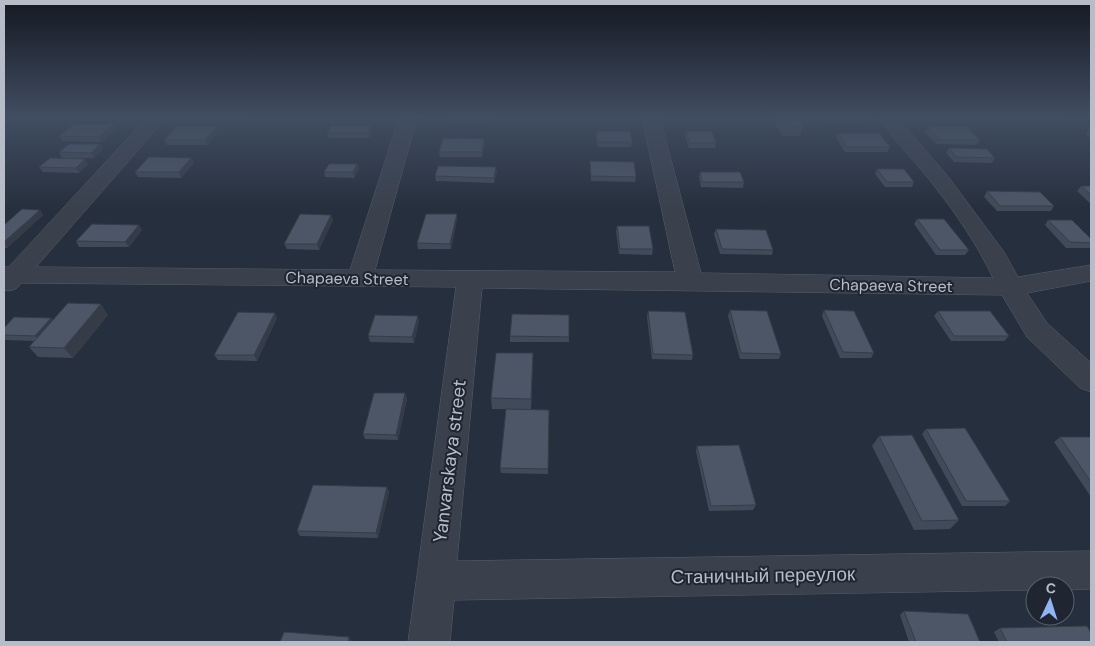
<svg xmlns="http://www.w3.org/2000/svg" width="1095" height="646" font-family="'DM Sans',sans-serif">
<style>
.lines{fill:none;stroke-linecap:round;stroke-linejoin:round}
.minor-casing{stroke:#585f6b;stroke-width:1}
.minor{fill:#3a414d;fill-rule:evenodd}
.wall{fill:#414a58}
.shaded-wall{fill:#353c47}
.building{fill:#4c5666;stroke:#353c47}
.labels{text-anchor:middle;stroke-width:4;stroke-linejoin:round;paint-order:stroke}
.street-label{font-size:16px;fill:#b6bcc8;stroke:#1f2632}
.near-street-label{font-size:19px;fill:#b6bcc8;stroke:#1f2632}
</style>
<rect width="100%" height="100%" fill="#262f3d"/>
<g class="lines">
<g class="minor-casing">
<path id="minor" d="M147,118h19l-130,149 314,3 49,-152h18l-42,152 300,2 -33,-154h18l41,155 292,5c-15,-32 -36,-63 -58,-91 -18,-24 -39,-44 -56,-69h19l52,61 54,73 14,25 73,-12v16l-64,12 20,30 44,40v29l-11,-4 -53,-51 -25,-42 -520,-7 -25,273 634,-10v38l-26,1v-4h-30v4l-581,10 -4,42h-42l48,-355 -434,-4c-5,6 -10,9 -18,7v-23h4z"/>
</g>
<use href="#minor" class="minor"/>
</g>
<path class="wall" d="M452,118h39v4h-39z
M773,118h25l5,9 -3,9h-18z
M823,118h41l-1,3h-39z
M1067,118h24v1h-23z
M113,124l3,5 -14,13 -40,-1 -3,-5z
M928,127l52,13 -3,5 -41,-1 -11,-12z
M1089,129h2v10l-5,-5z
M372,131l-3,7h-40l-2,-5z
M596,131l36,11 -1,5h-34z
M686,131l30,12 -1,5h-26l-4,-12z
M218,132l-11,13h-40l-3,-5z
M838,133l52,14 -3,5h-42l-9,-14z
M100,144l3,5 -9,9h-32l-3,-6z
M485,144l-3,13h-42l-1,-5z
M949,148l46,10 -3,5 -38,-1 -8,-9z
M191,158l3,5 -13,15 -43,-1 -3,-5z
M590,161l46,16 -1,5 -44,-1z
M88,164l-9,9 -36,-1 -4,-5z
M357,164l2,5 -5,9 -29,-1 -1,-5z
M877,169l37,13 -2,5h-27l-10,-13z
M497,172l-3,11 -58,-2 -1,-5z
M700,172l44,10 -1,6 -42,-1 -2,-10z
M1081,186h10v18l-14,-13z
M987,191l67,15 -3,5h-54l-13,-14z
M40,210l3,5 -36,33h-3v-23z
M457,214v5l-6,30h-33l-1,-6z
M331,215l2,5 -14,30 -32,-1 -3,-5z
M917,219l52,31 -4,5h-29l-22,-31z
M1048,220l43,19v9h-25l-21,-23z
M139,225l3,5 -13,17h-50l-3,-6z
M617,226l36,23 -1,6 -33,-1 -3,-23z
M716,229l57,21 -1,5 -52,-1 -6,-20z
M730,310l51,44 -2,5h-39l-12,-43z
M824,310l50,43 -3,5h-31l-18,-42z
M648,311l45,44 -1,5 -40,-1 -5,-42z
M938,311l71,25 -5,5h-53l-17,-25z
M108,315l-35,43 -35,-1 -9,-10 5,-6 -30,-1v-12l47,-10 2,2z
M277,318l-20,43 -39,-1 -4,-5z
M419,321l-5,22 -44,-1 -2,-6z
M510,336l59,1v5h-59z
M533,353l-2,56h-39l-1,-11z
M405,393l2,6 -9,41 -33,-1 -2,-5z
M549,410l-1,64 -47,-1 -1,-5z
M926,429l84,72 -5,5h-43l-40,-72z
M879,436l80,84 -9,9 -36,1 -42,-84z
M1060,437h31v60l-37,-55z
M697,446l59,59 -3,5 -44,1 -13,-60z
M387,487l2,5 -11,46 -78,-2 -3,-5z
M904,611l76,31h-71l-9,-27z
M1000,628l91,14h-92l-5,-10z"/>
<path class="shaded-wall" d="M113,124l3,5 -14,13 -3,-5z
M371,126l1,5 -3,7 -1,-5z
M216,127l2,5 -11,13 -2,-5z
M484,139l1,5 -3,13v-5z
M100,144l3,5 -9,9 -3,-5z
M191,158l3,5 -13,15 -2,-6z
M85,159l3,5 -9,9 -3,-5z
M357,164l2,5 -5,9 -1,-6z
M496,167l1,5 -3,11v-5z
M40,210l3,5 -36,33 -3,-5v-1z
M457,214v5l-6,30 -1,-5z
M331,215l2,5 -14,30 -2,-6z
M139,225l3,5 -13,17 -4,-5z
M101,304l7,11 -35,43 -9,-10z
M275,313l2,5 -20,43 -3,-6z
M418,316l1,5 -5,22 -2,-6z
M51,318l4,5 -15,18 -5,-5z
M533,353v11l-2,45v-10z
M405,393l2,6 -9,41 -2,-5z
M387,487l2,5 -11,46 -2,-5z
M349,637l3,4v1h-4z"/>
<path class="building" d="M781,118h17l5,9 -18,-1z
M74,124h39l-14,13 -40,-1z
M331,126h40l-3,7h-41z
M176,127h40l-11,13h-41z
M928,127h39l13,13h-41z
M596,131h34l2,11h-35z
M686,131h26l4,12h-26z
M838,133h41l11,14h-43z
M443,138l41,1 -2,13h-43z
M69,144h31l-9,9 -32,-1z
M949,148l38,1 8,9 -39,-1z
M149,157l42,1 -12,14h-44z
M50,158l35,1 -9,9 -37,-1z
M590,161l44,1 2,15 -45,-1z
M329,164h28l-4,8h-29z
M438,166l58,1 -2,11 -59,-2z
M877,169h27l10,13h-27z
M700,172h40l4,10h-42z
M1081,186h10v9z
M987,191l53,1 14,14h-54z
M22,209l18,1 -36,32v-17z
M300,214l31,1 -14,29h-33z
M426,214h31l-7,30 -33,-1z
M917,219h27l25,31h-29z
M1048,220h24l19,19v4l-21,-1z
M92,224l47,1 -14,17 -49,-1z
M617,226h32l4,23h-33z
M716,229l50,1 7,20 -51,-1z
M68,303l33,1 -37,44 -35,-1z
M730,310l37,1 14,43 -40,-1z
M824,310l30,1 20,42 -31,-1z
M648,311l37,1 8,43 -40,-1z
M938,311h52l19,25h-55z
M238,312l37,1 -21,42h-40z
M512,314l57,1v22l-59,-1z
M375,315l43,1 -6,21 -44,-1z
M14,317l37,1 -16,18 -31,-1v-7z
M496,353h37l-2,46 -40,-1z
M374,393h31l-9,42 -33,-1z
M506,409l43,1 -1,59 -48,-1z
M965,428l45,73h-44l-40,-72z
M912,435l47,85 -37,1 -43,-85z
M1060,437h31v45z
M739,445l17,60 -45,1 -14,-60z
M313,485l74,2 -11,46 -79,-2z
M904,611l64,3 12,28h-64z
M1087,626l4,7v9h-84l-7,-14z
M284,632l65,5 -1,5h-68z"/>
<linearGradient id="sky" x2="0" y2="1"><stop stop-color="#151a22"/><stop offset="0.56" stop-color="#414d62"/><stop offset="1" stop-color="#414d62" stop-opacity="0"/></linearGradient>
<rect width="1095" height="209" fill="url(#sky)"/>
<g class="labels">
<g class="street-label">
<text transform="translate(347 278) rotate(1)" y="6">Chapaeva Street</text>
<text transform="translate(891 285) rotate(1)" y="6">Chapaeva Street</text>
</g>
<g class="near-street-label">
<text transform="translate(449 461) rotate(-83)" y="7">Yanvarskaya street</text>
<text transform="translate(763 575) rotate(-1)" y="7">Станичный переулок</text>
</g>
</g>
<rect width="1095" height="646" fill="none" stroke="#b6bcc8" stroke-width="10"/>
<g transform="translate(1050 601) rotate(4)"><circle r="24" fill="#1f2632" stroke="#5b626e"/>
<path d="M0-4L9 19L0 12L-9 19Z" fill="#91b4f2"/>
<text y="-8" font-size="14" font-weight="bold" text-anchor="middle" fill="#b6bcc8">С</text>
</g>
</svg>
